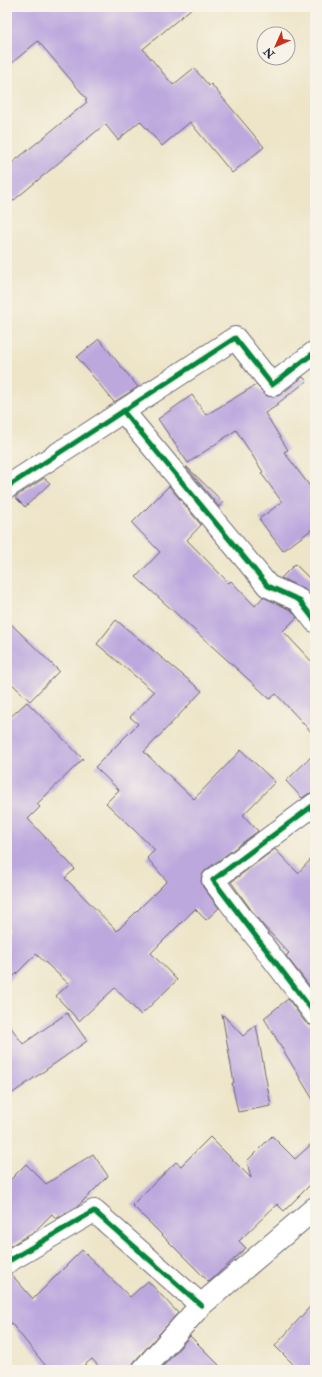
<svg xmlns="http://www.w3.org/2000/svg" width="322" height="1377" font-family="'IM FELL Double Pica',serif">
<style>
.building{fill:#bda8de}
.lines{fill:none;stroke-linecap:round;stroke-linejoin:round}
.street-casing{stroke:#69666d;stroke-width:24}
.street{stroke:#fff;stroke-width:22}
.cycleway-casing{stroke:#f7f3e8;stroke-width:8}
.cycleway{stroke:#00873e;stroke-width:5}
</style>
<rect width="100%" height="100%" fill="#f7f3e8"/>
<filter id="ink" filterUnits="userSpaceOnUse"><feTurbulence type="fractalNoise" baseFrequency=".025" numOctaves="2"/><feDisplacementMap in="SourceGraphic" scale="8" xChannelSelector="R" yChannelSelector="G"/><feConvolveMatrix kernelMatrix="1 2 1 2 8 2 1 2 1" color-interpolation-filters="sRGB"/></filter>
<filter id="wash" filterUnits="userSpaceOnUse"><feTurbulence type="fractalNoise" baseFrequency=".012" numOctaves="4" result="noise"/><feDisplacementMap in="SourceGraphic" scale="16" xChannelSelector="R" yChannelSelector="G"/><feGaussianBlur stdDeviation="0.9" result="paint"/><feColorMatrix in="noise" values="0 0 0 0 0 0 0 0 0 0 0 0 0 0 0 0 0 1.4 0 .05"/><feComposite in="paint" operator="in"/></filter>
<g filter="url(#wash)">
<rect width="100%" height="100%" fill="#eee5c9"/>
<g id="blocks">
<path class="building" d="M7,7h186l-50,42 30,36 21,-17 15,18 2,-2 53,63 -32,26 -42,-51 -28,24 -22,-25 -22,19 -13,-16 -98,82v-39l80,-65 -2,-2 2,-1 -49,-58 -31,26z
M99,339l39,48 -24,15 -37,-45z
M303,377l4,4 -30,23 1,1 -13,8 23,37 -4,2 31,41v34l-32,24 -24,-32 23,-17 -21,-29 2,-1 -27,-42 -48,33 -30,-44 34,-24 14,20 50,-30 11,11 7,1 6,-2z
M186,467h1l36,35 -4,5z
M44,478l6,5 -25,24 -10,-10z
M169,486l32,39 -14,15 42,43 2,-2 24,25 8,-9 28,13 6,7 -14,14 32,34v71l-39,-42 -6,5 -134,-122 24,-25 -28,-29z
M295,564l20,20 -1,15 -10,-10 -23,-11z
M7,620l52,51 -29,30 -23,-22z
M116,620l86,71 -58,61 50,47 47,-49 34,32 -32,33 15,16 -52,39 -4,5 -1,6 2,6 16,21 -13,12 -11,-11 -44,44 26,27 -36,35 -26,-27 -36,33 -23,-25 13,-12 -33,-30 -29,29v-263l20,-18 56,57 -46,45 3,3 -12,12 47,50 -10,9 52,53 50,-50 -20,-23 8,-8 -49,-47 13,-13 -24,-23 43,-43 -8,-7 24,-25 -57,-48z
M315,753v39l-7,2 -6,4 -16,-17z
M275,849l23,24 17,-18v138l-29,-37 3,-3 -29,-31 -29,-40z
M288,999l17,23 5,3 5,1v77l-51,-85z
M67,1013l20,28 -80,56v-75l16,22z
M222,1014l21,22 13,-11 15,81 -33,6 -6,-29h2z
M272,1136l23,23 20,-18v39l-31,31 -7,-7 -38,37 7,7 -37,34 -77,-77 44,-43 5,4 29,-29 41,41 -4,-17z
M93,1154l15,22 -30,30 -22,13 -4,-5 -16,16 -29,18v-65l19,-19 20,20z
M82,1250l48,47 18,-16 30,32 -44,49 -3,8h-29l-10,-11 -14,11h-29l-42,-52v-44h4l22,25z
M315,1301v69h-16l-24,-24z
M190,1336l34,34h-64z"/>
</g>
</g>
<g filter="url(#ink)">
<use href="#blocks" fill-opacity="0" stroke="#69666d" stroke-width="1"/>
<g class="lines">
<g class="street-casing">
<path id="street" d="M123,411l145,175 31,14 16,21
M7,487l228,-149 37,47 43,-33
M315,804l-102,76 102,134
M7,1262l87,-51 107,94
M143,1370l58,-65 114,-97"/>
</g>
<use href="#street" class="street"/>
<g class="cycleway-casing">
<path id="cycleway" d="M123,411l145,175 31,14 16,21
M7,487l228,-149 37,47 43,-33
M315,804l-102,76 102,134
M7,1262l87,-51 107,94"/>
</g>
<use href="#cycleway" class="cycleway"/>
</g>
</g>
<rect width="322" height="1377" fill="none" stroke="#f7f3e8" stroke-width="24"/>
<g transform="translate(276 46) rotate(225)"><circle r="19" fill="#f7f3e8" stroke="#a29fa3"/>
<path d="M0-3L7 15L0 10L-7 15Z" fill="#c8321e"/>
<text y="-6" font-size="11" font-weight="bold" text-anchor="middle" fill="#22223b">N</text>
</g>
</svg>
